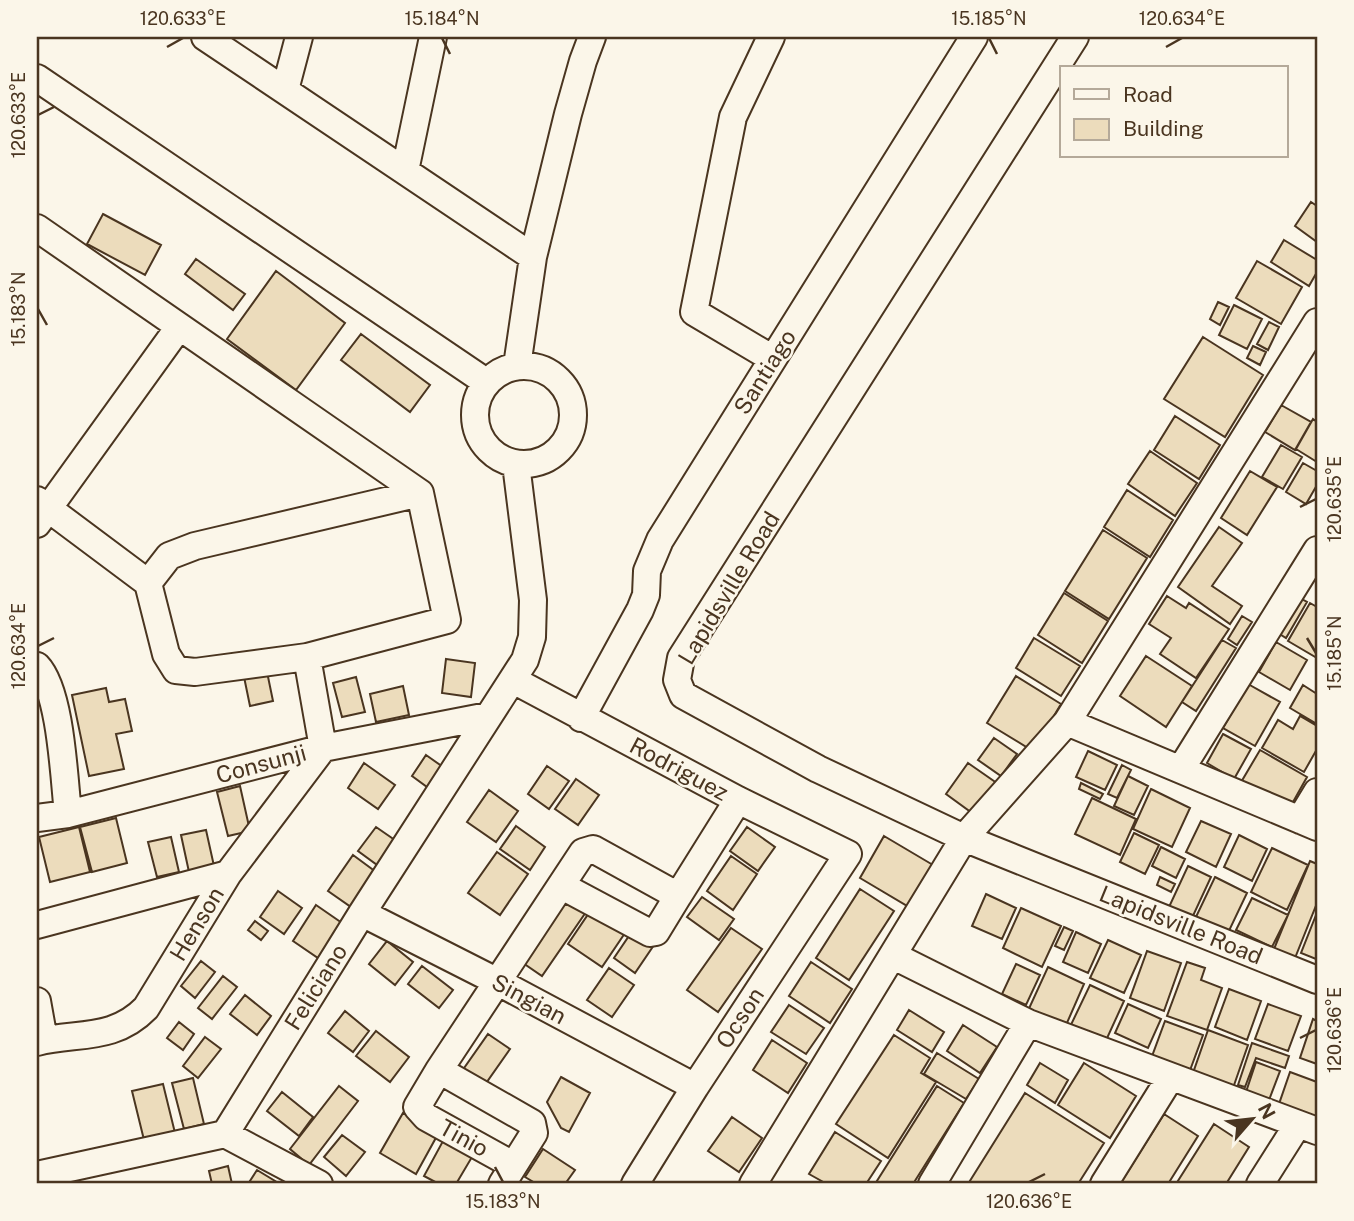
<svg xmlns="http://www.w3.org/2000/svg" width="1354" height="1221" font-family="'Public Sans',sans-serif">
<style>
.building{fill:#ecdcbc;stroke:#4a3520;stroke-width:2}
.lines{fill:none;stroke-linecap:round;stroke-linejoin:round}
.minor-casing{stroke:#4a3520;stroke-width:30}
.minor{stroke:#fbf6e9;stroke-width:26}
.ticks{fill:none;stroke:#4a3520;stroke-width:2.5}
.labels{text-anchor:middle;stroke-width:5;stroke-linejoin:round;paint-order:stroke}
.street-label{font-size:23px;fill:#4a3520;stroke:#fbf6e9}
.neatline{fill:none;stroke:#4a3520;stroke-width:2.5}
.ticks-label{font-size:18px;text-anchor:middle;fill:#4a3520}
</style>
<rect width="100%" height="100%" fill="#fbf6e9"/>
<path class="building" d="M1311,202l6,4v36l-22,-16z
M103,214l58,31 -16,30 -58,-31z
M1284,240l33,20v12l-8,14 -38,-24z
M196,259l49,35 -12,16 -48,-36z
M1257,261l45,26 -21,37 -45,-26z
M276,271l69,52 -49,67 -69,-51z
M1218,302l11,5 -9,18 -10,-6z
M1234,305l28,14 -15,30 -28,-14z
M1269,322l10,5 -11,23 -11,-6z
M361,334l69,51 -20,27 -69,-52z
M1203,337l60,38 -38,62 -61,-38z
M1253,346l13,6 -6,13 -13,-7z
M1281,405l30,17 -16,28 -30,-18z
M1175,416l45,29 -21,34 -45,-29z
M1313,419l4,3v40l-21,-13z
M1281,445l21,12 -19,32 -21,-12z
M1150,451l47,32 -22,33 -47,-32z
M1303,463l14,8v14l-11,19 -20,-12z
M1250,471l27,16 -30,48 -26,-17z
M1127,490l46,30 -23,37 -46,-30z
M1219,527l23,16 -30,43 30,20 -12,18 -52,-37z
M1103,530l44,28 -38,61 -44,-28z
M1064,593l44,28 -26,42 -44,-28z
M1167,596l19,12 3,-5 40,26 -33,49 -36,-24 11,-16 -22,-14z
M1298,597l9,5 -21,36 -8,-5z
M1310,603l7,4v51l-29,-17z
M1242,616l10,6 -15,23 -9,-6z
M1034,638l46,28 -19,30 -45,-28z
M1222,640l14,8 -40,63 -14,-9z
M1276,642l31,18 -17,30 -31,-18z
M1146,656l46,30 -26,41 -46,-31z
M446,659l29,4 -4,34 -29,-4z
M266,667l7,34 -23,5 -7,-34z
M1016,676l45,28 -28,47 -46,-28z
M356,677l9,35 -23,5 -9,-34z
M1248,684l32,18 -25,44 -32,-18z
M1303,685l14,9v30l-27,-16z
M403,686l6,29 -33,7 -6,-28z
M106,688l3,14 16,-3 7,32 -16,3 8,35 -35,7 -17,-81z
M1300,716l17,10v23l-13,23 -42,-24 16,-28 15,9z
M1223,734l28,15 -17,30 -27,-16z
M994,738l23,16 -16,22 -23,-16z
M1260,750l47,27 -19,34 -48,-27z
M1088,751l29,14 -12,25 -29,-13z
M426,755l27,19 -15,21 -26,-19z
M364,763l31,22 -17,24 -30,-21z
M968,763l33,23 -22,32 -33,-24z
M1122,765l9,5 -14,28 -9,-4z
M547,766l22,15 -20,28 -21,-15z
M1128,776l20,10 -14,29 -20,-9z
M576,779l23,16 -21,30 -23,-16z
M1081,783l22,11 -3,5 -21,-10z
M240,786l10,45 -22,5 -11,-44z
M1151,789l39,19 -18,39 -39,-18z
M489,790l29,21 -22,31 -29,-20z
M1092,798l44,21 -16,36 -45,-21z
M116,818l11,45 -35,9 -12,-45z
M1201,821l30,13 -15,33 -30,-15z
M516,826l29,21 -15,23 -30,-21z
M79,827l11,45 -40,10 -11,-45z
M376,827l26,18 -18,25 -26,-19z
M747,827l28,20 -17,24 -28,-20z
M206,830l8,36 -25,6 -8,-37z
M1134,833l25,12 -14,29 -25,-12z
M1239,835l28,14 -15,32 -28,-14z
M884,836l49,29 -24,42 -49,-29z
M171,837l8,35 -22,5 -9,-35z
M1161,847l24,12 -9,19 -24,-12z
M1272,848l36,17 -21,45 -36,-18z
M497,852l31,22 -28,41 -32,-22z
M353,855l23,17 -25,35 -23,-16z
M731,856l26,18 -24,36 -26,-19z
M1310,861l7,3v39l-22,55 -21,-9z
M1188,866l23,11 -19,41 -23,-11z
M1160,877l15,7 -4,8 -14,-7z
M1215,877l32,16 -20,42 -32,-16z
M860,889l34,22 -45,69 -33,-22z
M278,891l24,17 -18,26 -24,-17z
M986,894l30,14 -14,31 -30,-13z
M702,897l32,22 -15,21 -32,-23z
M1252,898l36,17 -16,32 -36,-17z
M567,899l19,13 -44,64 -19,-13z
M316,905l26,18 -24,35 -25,-17z
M1021,908l40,18 -19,41 -39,-19z
M591,910l34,23 -23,34 -34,-23z
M1316,915l1,42 -1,2 -15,-6z
M255,921l13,10 -7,9 -13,-10z
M1064,927l9,4 -9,19 -9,-4z
M731,928l31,21 -44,63 -31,-22z
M633,930l21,15 -19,28 -21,-15z
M1076,932l25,12 -13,29 -25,-11z
M1108,940l33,15 -17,38 -34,-15z
M387,941l26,21 -18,23 -26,-21z
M1147,951l34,12 -17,48 -34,-13z
M201,961l14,11 -20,26 -14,-12z
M811,962l41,27 -22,34 -41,-27z
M1187,962l18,6 -4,12 21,8 -15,42 -40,-14z
M1016,964l24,11 -14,30 -24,-11z
M422,966l31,24 -14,18 -31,-24z
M1048,967l36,17 -21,48 -37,-17z
M609,968l25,17 -22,32 -25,-17z
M223,976l14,11 -25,32 -14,-11z
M1090,985l34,16 -21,46 -35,-16z
M1229,989l32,12 -14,39 -32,-13z
M245,995l26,21 -14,19 -27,-21z
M1128,1004l33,15 -13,29 -33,-15z
M1268,1004l33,12 -13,35 -33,-12z
M789,1005l35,23 -18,26 -35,-22z
M909,1010l35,22 -12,20 -35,-22z
M345,1011l24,20 -16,21 -25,-19z
M1313,1019l4,2v43l-17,-6z
M1165,1021l38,14 -14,38 -38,-14z
M179,1022l15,12 -11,16 -16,-12z
M963,1025l34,22 -17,26 -33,-22z
M1208,1030l40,15 -15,43 -40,-15z
M376,1031l33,26 -19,25 -34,-26z
M488,1034l22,15 -26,37 -22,-15z
M894,1035l36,23 -9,15 15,9 -48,76 -52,-34z
M205,1037l16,12 -23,29 -15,-12z
M772,1040l35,23 -19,30 -35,-23z
M1252,1043l37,13 -4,12 -29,-10 -11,29 -7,-2z
M937,1053l42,26 -13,20 -42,-25z
M1256,1062l24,9 -11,29 -23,-8z
M1040,1063l28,17 -13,23 -28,-18z
M1084,1063l52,33 -26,42 -52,-33z
M1290,1072l27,10v35l-38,-13z
M561,1077l29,16 -21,39 -8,-4 -14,-26z
M193,1078l11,46 -20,5 -12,-46z
M163,1084l13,53 -31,7 -13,-53z
M339,1086l19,15 -49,64 -19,-16z
M937,1086l27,17 -51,81h-38z
M282,1092l31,25 -14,19 -32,-25z
M1025,1093l79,50 -26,41h-110z
M403,1113l35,21 -22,40 -36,-21z
M1164,1114l34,22 -30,48h-48z
M732,1117l30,21 -23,34 -31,-21z
M1214,1124l35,23 -23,37h-50z
M835,1132l46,29 -15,23h-39l-18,-10z
M342,1135l23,17 -19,24 -22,-19z
M443,1141l29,16 -16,27h-17l-15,-8z
M543,1149l32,21 -10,14h-28l-12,-7z
M228,1166l4,18h-20l-3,-13z
M257,1170l23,14h-32z"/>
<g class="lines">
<g class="minor-casing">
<path id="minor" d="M205,37l328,220
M771,37l-38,80 -39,195 79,47
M1075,37l-394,621 -4,22 6,15 135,74 146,69 353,142
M37,78l449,304
M285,90l14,-53
M405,171l28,-134
M37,228l383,265 27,127 -140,37 -112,15 -19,-2 -10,-16 -18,-71 -111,-83
M475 415a49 49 0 1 1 98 0a49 49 0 1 1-98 0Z
M517,366l16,-109 35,-143 15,-53 9,-24
M37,524l142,-197
M148,583l21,-27 26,-10 225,-53
M37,666c24,25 27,112 31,148
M513,680l225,120 110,54 -153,233 -60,97
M581,718l59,-108 6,-15 1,-24 13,-31 314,-503
M1067,722l250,105
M1181,769l136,-219
M37,818l31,-4 255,-66 165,-32
M1300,820l17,-28
M562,886l88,47 6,-1 22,-36
M362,913l136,69 197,105
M37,925l191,-51
M894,956l134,67 289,108
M37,1001l7,39
M37,1042c41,-10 77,-1 109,-34l82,-134 95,-126 -16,-91
M439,1070l93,53 2,10 -32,51
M225,1134l94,50
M513,1165l-87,-48 -9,-10 22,-37 144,-218 10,-3 85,47 60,-96
M37,1175l188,-41 137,-221 163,-253 7,-23 1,-37 -17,-136
M753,1184l211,-346 103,-116 250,-400
M932,1184l96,-161
M1104,1184l66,-106
M1260,1184l38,-60"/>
</g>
<use href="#minor" class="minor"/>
</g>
<path class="ticks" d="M442,38l8,16M989,38l8,16M167,47l16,-9M1166,47l16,-9M38,115l16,-8M38,309l9,16M1300,507l16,-8M1307,638l9,15M38,646l16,-8M1300,1038l16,-8M495,1167l8,15M1029,1182l16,-8"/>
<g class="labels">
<g class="street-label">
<text transform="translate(765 372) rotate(-58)" y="8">Santiago</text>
<text transform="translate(729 588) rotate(-59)" y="8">Lapidsville Road</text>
<text transform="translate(261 764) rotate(-15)" y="8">Consunji</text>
<text transform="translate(679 769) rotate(28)" y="8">Rodriguez</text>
<text transform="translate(197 924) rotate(-59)" y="8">Henson</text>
<text transform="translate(1181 925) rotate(22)" y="8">Lapidsville Road</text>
<text transform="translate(316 987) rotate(-58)" y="8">Feliciano</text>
<text transform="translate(529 999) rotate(28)" y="8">Singian</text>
<text transform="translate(740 1018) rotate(-57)" y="8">Ocson</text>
<text transform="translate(464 1138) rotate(29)" y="8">Tinio</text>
</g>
</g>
<rect width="1354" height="1221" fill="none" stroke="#fbf6e9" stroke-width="77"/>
<rect x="1060" y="66" width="228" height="91" fill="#fbf6e9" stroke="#b4a999" stroke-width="2"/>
<rect x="1074" y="89" width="35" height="10" fill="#fbf6e9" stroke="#b4a999" stroke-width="2"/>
<text x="1123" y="102" font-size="21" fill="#4a3520">Road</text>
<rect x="1074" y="119" width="35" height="21" fill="#ecdcbc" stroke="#b4a999" stroke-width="2"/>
<text x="1123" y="136" font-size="21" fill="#4a3520">Building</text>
<g transform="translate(1252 1119) rotate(62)" stroke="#fbf6e9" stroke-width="5" paint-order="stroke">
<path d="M0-5L12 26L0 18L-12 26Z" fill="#4a3520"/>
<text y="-10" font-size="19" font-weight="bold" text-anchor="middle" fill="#4a3520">N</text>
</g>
<rect x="38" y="38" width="1278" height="1144" class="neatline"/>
<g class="ticks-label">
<text x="183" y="25">120.633°E</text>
<text x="442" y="25">15.184°N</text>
<text x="989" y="25">15.185°N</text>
<text x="1182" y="25">120.634°E</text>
<text transform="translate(19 115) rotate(-90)" y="6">120.633°E</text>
<text transform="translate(19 309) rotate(-90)" y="6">15.183°N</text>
<text transform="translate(1335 499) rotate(-90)" y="6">120.635°E</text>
<text transform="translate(19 646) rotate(-90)" y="6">120.634°E</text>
<text transform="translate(1335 653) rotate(-90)" y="6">15.185°N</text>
<text transform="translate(1335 1030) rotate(-90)" y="6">120.636°E</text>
<text x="503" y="1208">15.183°N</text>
<text x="1029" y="1208">120.636°E</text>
</g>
</svg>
